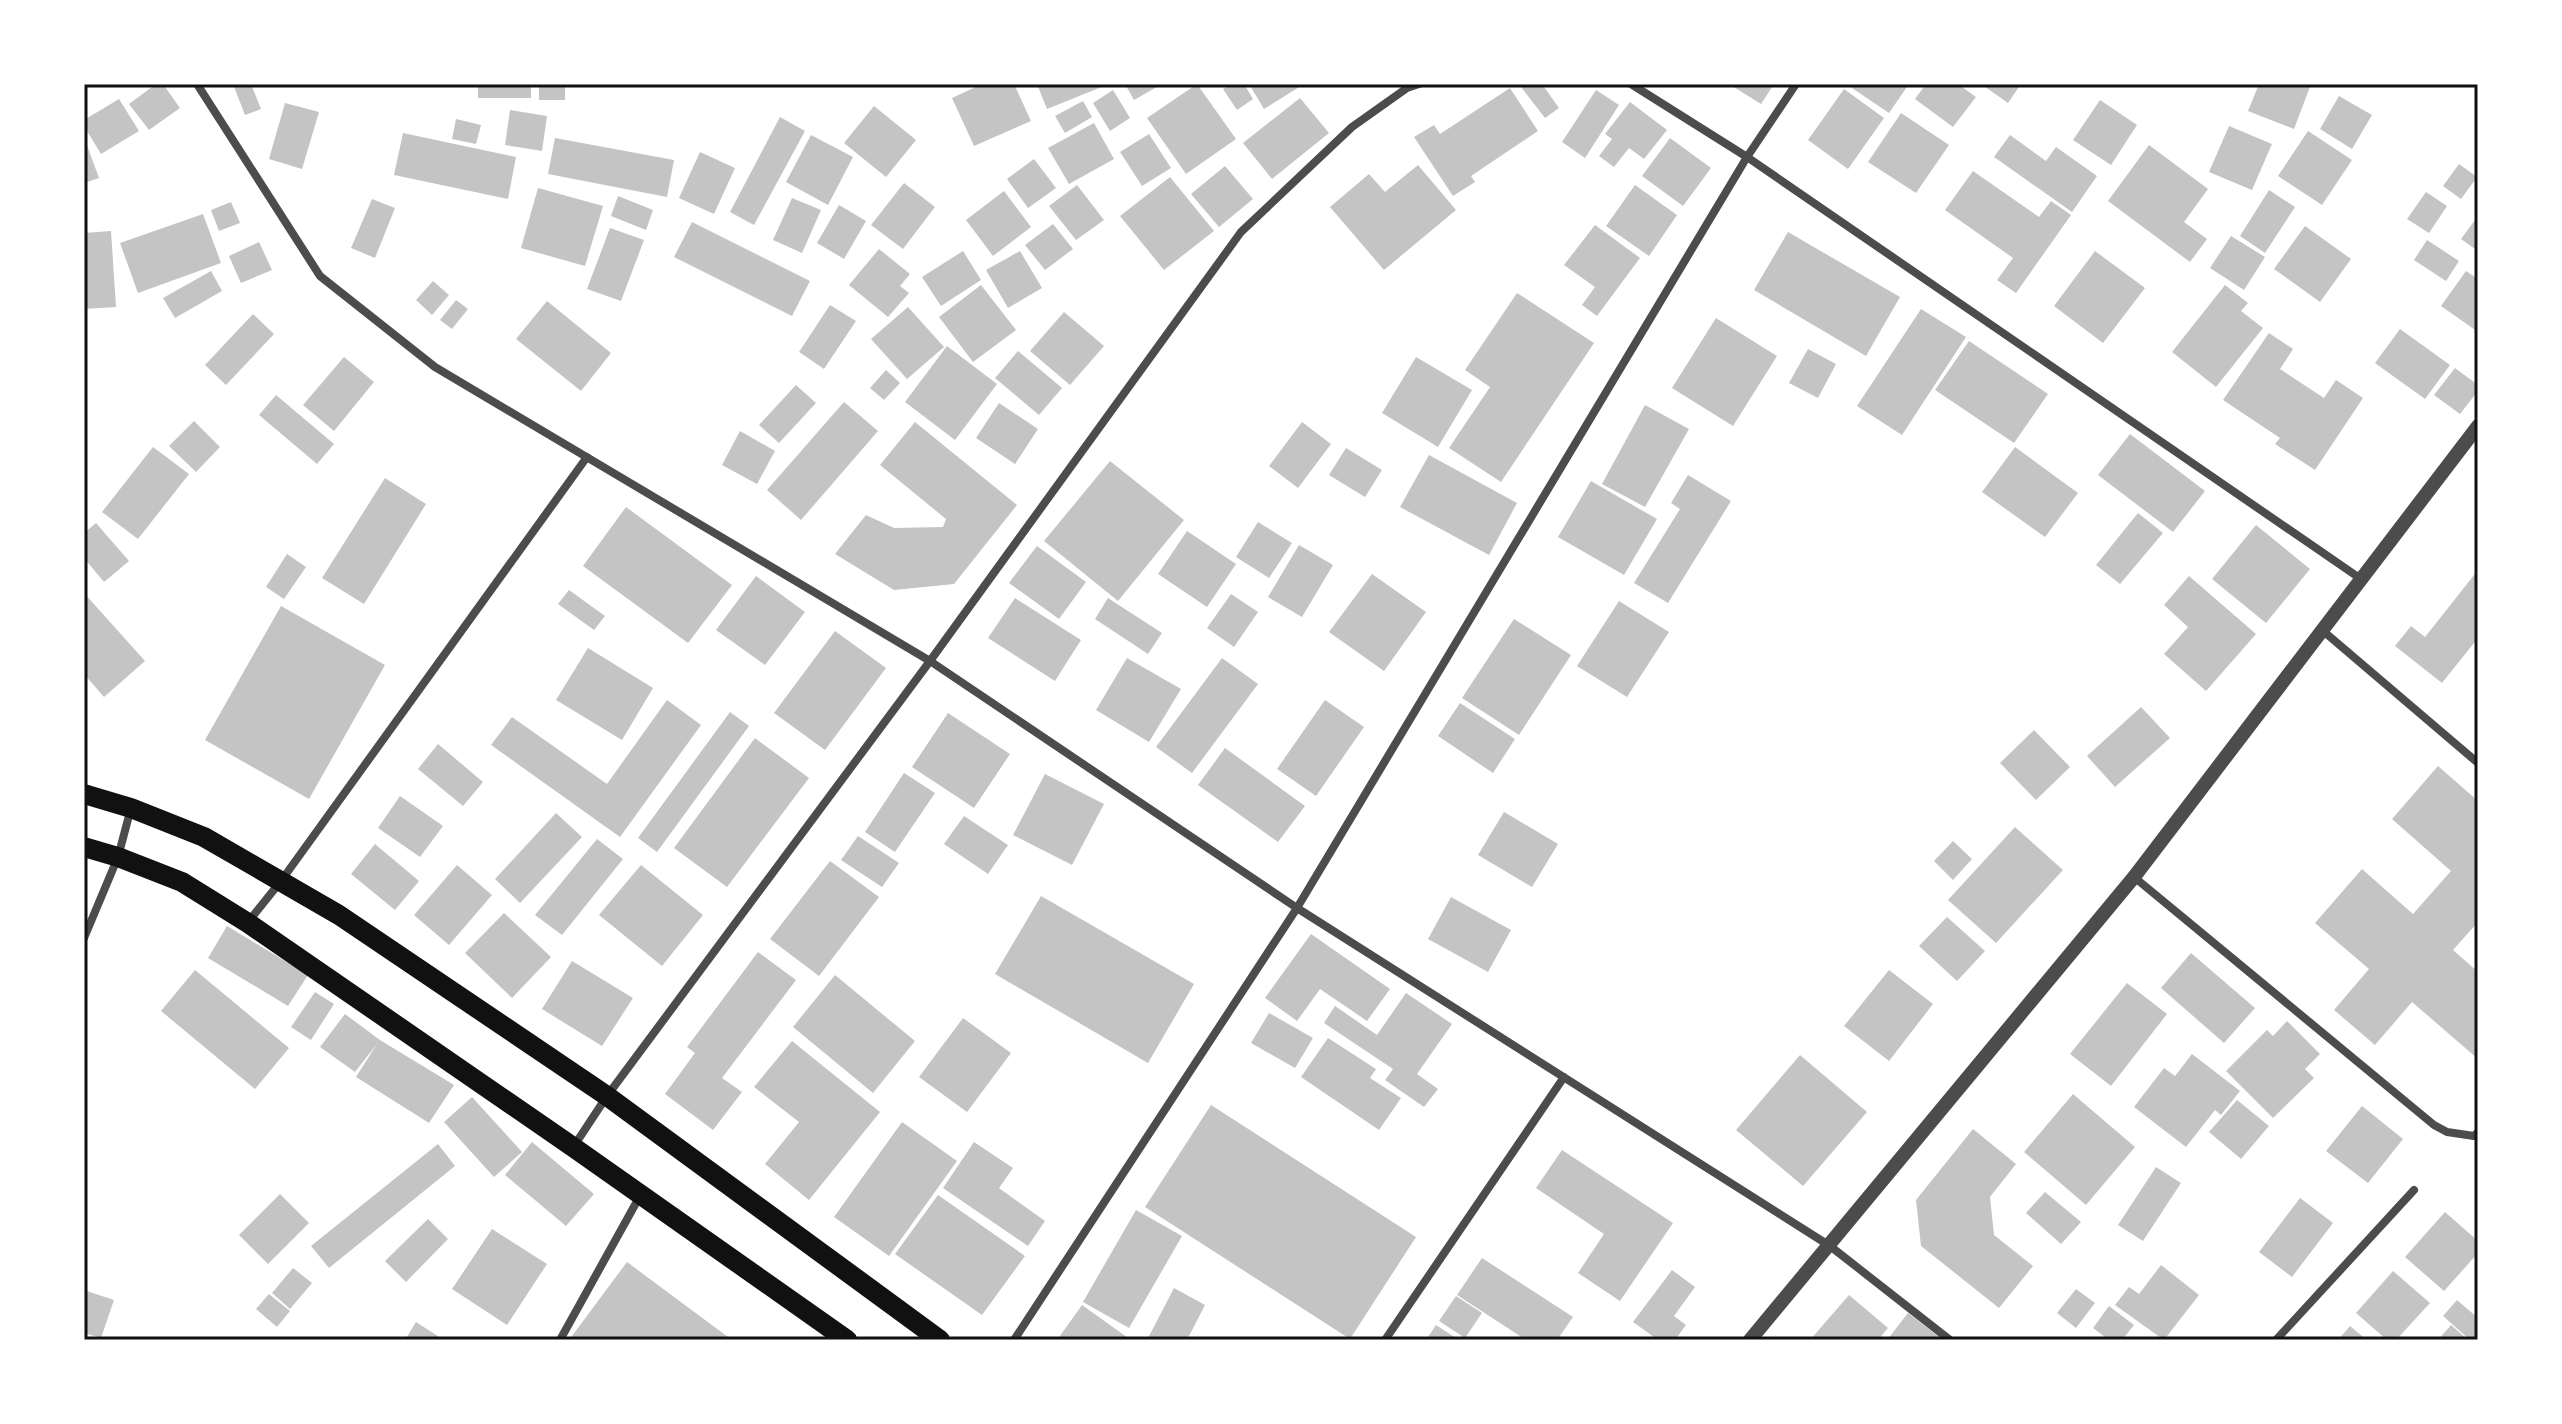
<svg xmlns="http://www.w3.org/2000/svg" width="2562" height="1424" font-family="'Alegreya Sans',sans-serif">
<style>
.building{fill:#c4c4c4}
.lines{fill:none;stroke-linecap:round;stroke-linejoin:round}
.minor{stroke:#4c4c4c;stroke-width:8}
.tertiary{stroke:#4c4c4c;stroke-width:14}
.primary{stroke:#111;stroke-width:20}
.neatline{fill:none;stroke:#111;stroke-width:3}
</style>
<rect width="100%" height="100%" fill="#fff"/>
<path class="building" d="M156,84h7l17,24 -31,22 -20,-26z
M233,84h18l10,25 -16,6z
M478,84h53v14h-53z
M539,84h26v16h-26z
M982,84h32l17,37 -57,25 -22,-48z
M1037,84h72l-62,25z
M1125,84h37l-28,16z
M1197,84l39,55 -50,35 -39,-56z
M1232,84h12l9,15 -16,11 -14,-21z
M1249,84h55l-40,25z
M1525,84h17l17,24 -14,10 -24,-31z
M1729,84h45l-13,20z
M1850,84h59l-20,29 -40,-27z
M1926,84h32l18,13 -23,30 -38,-28z
M1981,84h40l-13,19z
M2259,84h52l-17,45 -46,-18z
M1510,88l28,43 -67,45 4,6 -22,14 -39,-59 20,-12 6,9z
M1844,89l40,29 -36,51 -40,-29z
M1113,90l17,28 -20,13 -17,-28z
M1596,90l23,15 -34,53 -23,-16z
M2339,96l33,19 -20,34 -32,-20z
M1300,98l29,35 -57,46 -29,-36z
M119,99l20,32 -38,23 -17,-28v-6z
M2100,100l37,25 -26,40 -38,-25z
M1083,101l9,16 -27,16 -10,-17z
M1630,102l37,28 -23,29 -15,-11 -15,19 -15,-11 13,-17 -7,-5z
M285,103l34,9 -17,57 -33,-10z
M874,106l42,34 -30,37 -42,-34z
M510,110l37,6 -5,35 -37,-6z
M1901,113l48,32 -33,48 -48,-31z
M780,117l25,14 -51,94 -24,-13z
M456,119l25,6 -5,19 -24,-5z
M1094,123l20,36 -45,25 -21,-36z
M2229,126l43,18 -20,46 -43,-18z
M2308,131l44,29 -30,45 -44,-29z
M403,133l113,24 -8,42 -114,-24z
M1149,134l22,34 -29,18 -22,-34z
M811,135l42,22 -25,48 -42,-23z
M2010,135l36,26 10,-14 41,29 -25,36 -78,-55z
M84,137l15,41 -15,5z
M555,138l119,22 -7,37 -119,-23z
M1670,138l41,30 -28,38 -41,-30z
M2149,145l59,44 -24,33 23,17 -17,23 -82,-61z
M700,152l35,16 -21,46 -35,-16z
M1034,159l22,29 -28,20 -21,-29z
M2459,164l18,13 -16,22 -18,-13z
M1418,165l38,45 -72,60 -54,-63 39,-33 16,18z
M1225,166l28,33 -34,28 -28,-33z
M1973,171l66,46 12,-16 20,14 -55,78 -19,-13 16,-22 -68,-48z
M1170,177l44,54 -50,39 -44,-54z
M904,183l31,24 -32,42 -32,-24z
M1077,185l27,35 -28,20 -27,-34z
M1635,185l42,30 -28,41 -43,-30z
M538,188l65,18 -18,60 -64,-18z
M2269,190l26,17 -30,46 -25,-17z
M1004,191l27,36 -38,29 -27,-36z
M2426,192l21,14 -18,27 -22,-14z
M618,196l35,14 -7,20 -35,-14z
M792,198l29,12 -19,43 -29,-13z
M372,199l23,9 -20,50 -24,-10z
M231,202l9,21 -21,8 -8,-21z
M839,205l27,16 -22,38 -27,-16z
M203,214l18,49 -83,30 -18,-50z
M2478,216v35l-17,-12z
M692,222l118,59 -18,35 -118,-59z
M1053,224l20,25 -28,21 -20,-25z
M1595,225l45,33 -43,58 -15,-11 13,-18 -31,-22z
M2305,226l46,33 -31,43 -46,-33z
M610,228l34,12 -23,61 -34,-12z
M111,231l5,76 -32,2v-76z
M1788,232l112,65 -34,59 -112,-66z
M2231,236l34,21 -21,33 -34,-22z
M2427,240l32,21 -13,20 -32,-21z
M259,242l13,28 -31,13 -12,-27z
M879,249l31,25 -10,12 9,7 -21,24 -39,-32z
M963,251l18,29 -40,26 -19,-29z
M1020,251l22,37 -34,20 -22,-38z
M2095,251l50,37 -42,55 -49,-37z
M211,271l11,20 -47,27 -12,-20z
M2466,271l12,8v53l-37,-26z
M433,281l16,14 -17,20 -16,-15z
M981,285l35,45 -43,32 -34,-45z
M2225,285l23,18 -7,8 22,17 -47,59 -44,-35z
M1517,293l77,50 -93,139 -52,-34 41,-61 -25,-17z
M456,300l12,9 -16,20 -12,-9z
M547,301l64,52 -30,38 -65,-52z
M830,305l26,16 -32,48 -25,-17z
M908,307l36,40 -37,32 -36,-40z
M1921,309l45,28 -64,98 -45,-29z
M1064,312l40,34 -34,39 -40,-34z
M253,314l21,20 -48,51 -21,-20z
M1716,318l61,38 -44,70 -61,-38z
M2400,329l50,36 -25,34 -50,-36z
M2269,333l24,16 -13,20 44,29 12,-18 27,18 -48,72 -40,-26 5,-6 -57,-38z
M1969,341l79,53 -34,49 -79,-53z
M947,346l50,38 -42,56 -50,-38z
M1808,349l28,15 -18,34 -29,-15z
M1018,351l44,37 -23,27 -44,-37z
M344,357l30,25 -40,49 -31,-26z
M1416,357l56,33 -34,57 -56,-34z
M2455,368l23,17v6l-18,23 -26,-19z
M886,370l14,13 -16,17 -14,-12z
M796,385l20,18 -37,40 -20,-18z
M276,395l58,49 -17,20 -58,-49z
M844,402l34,29 -77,89 -34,-30z
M999,403l39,26 -23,35 -39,-26z
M1645,405l44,24 -44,78 -43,-23z
M194,421l26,26 -24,25 -27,-26z
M915,422l102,83 -63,79 -60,6 -59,-36 31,-39 28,13 49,-1 3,-8 -66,-54z
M1302,422l29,22 -33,44 -29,-22z
M740,431l35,20 -18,33 -35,-19z
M2130,434l75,57 -32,41 -75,-57z
M153,447l36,27 -51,65 -36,-27z
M2015,447l63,46 -33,44 -63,-45z
M1346,448l36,22 -17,27 -36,-22z
M1429,455l88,48 -28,52 -89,-48z
M1110,461l74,59 -66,81 -74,-60z
M1688,475l43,26 -63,102 -34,-20 46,-74 -9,-6z
M385,478l41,26 -62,100 -42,-26z
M1591,481l66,38 -33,56 -66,-38z
M626,507l106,78 -44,58 -105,-77z
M2138,513l25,20 -43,51 -24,-19z
M1258,522l34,21 -23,35 -33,-21z
M96,523l33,38 -25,21 -20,-24v-25z
M2256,525l54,44 -44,54 -54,-44z
M1187,531l49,33 -29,43 -49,-33z
M1299,545l34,20 -31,52 -34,-20z
M1037,546l49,36 -27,37 -50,-36z
M287,554l19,13 -22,32 -18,-12z
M2478,570v68l-36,45 -47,-37 16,-20 14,11z
M1372,574l54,38 -42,59 -55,-39z
M756,576l49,36 -40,53 -49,-35z
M2189,576l67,58 -50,57 -42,-37 24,-27 -24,-22z
M569,590l36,26 -11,14 -36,-26z
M84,593l61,68 -41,36 -20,-23z
M1231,594l27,18 -24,35 -27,-19z
M1015,598l66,42 -26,41 -67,-43z
M1108,598l54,35 -14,21 -53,-35z
M1619,601l50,31 -42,65 -50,-31z
M281,606l104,59 -76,134 -104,-59z
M1514,619l57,36 -52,80 -57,-37z
M835,631l51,37 -61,82 -51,-37z
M588,648l65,40 -31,52 -66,-40z
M1127,658l54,31 -32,53 -53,-32z
M1222,658l36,26 -66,89 -36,-26z
M667,700l34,25 -81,112 -129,-92 21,-28 95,67z
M1325,700l39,27 -48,69 -39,-27z
M1460,703l55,36 -22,34 -55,-37z
M2141,707l29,31 -55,49 -28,-31z
M730,712l19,14 -92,126 -19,-14z
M948,713l62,41 -36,54 -62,-41z
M2034,730l36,37 -34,33 -36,-37z
M755,738l54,40 -82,109 -53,-39z
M438,744l45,38 -20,24 -45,-37z
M1225,748l80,58 -27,36 -80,-57z
M2438,766l40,35v121l-25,28 25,22v87l-66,-57 -37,43 -41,-35 35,-41 -54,-46 47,-54 51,45 38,-43 -59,-52z
M904,773l31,20 -40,59 -30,-20z
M1045,774l59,30 -32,61 -59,-30z
M400,796l43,30 -23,31 -42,-29z
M1504,812l54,32 -26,43 -54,-32z
M556,813l26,24 -62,66 -25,-24z
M964,816l44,29 -20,29 -44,-30z
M2015,827l48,43 -67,73 -48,-43z
M858,836l41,27 -17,24 -41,-27z
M597,839l26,20 -61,76 -27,-20z
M1953,841l19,18 -19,21 -19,-19z
M375,844l44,37 -24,29 -44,-36z
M830,861l49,36 -60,79 -49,-37z
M457,865l35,30 -43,50 -35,-30z
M641,865l62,50 -41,51 -63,-51z
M1041,896l153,88 -46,79 -153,-89z
M1451,897l60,33 -23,42 -60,-33z
M504,913l47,44 -39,41 -47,-45z
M1947,917l38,34 -28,30 -38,-35z
M227,926l81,49 -20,31 -80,-48z
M1311,934l79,55 -23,32 -47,-32 -23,32 -32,-23z
M758,952l38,28 -74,98 20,14 -29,38 -48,-36 30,-41 -8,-6z
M2191,953l64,55 -31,35 -63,-55z
M572,961l61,37 -31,48 -60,-37z
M195,970l94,78 -34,41 -94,-78z
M1889,970l44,34 -44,57 -45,-35z
M835,975l80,66 -42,52 -80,-66z
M2127,983l40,31 -56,72 -41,-32z
M315,992l19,12 -23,36 -20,-13z
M1406,993l46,31 -35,50 21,15 -14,18 -39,-27 8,-11 -69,-46 11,-17 42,29z
M1269,1013l44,25 -18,30 -44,-25z
M345,1014l35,26 74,45 -25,38 -73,-46 21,-33 -22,28 -35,-25z
M963,1018l48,35 -44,59 -48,-35z
M2287,1021l33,33 -15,15 9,9 -41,40 -47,-47 41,-41 6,6z
M1328,1038l48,31 -6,9 31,20 -22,32 -78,-53z
M792,1041l88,71 -71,88 -44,-36 34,-42 -45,-35z
M2192,1054l48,37 -19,24 -6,-5 -29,37 -52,-40 30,-39 11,8z
M1800,1055l67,57 -64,74 -67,-56z
M2073,1094l62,53 -49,58 -62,-53z
M472,1097l50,55 -28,25 -50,-55z
M2237,1100l32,26 -28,33 -32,-27z
M1211,1105l205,132 -66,102 -205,-132z
M2362,1106l41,33 -35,44 -42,-32z
M902,1122l55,39 -68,95 -55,-39z
M1973,1129l43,35 -26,33 4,38 39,31 -34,42 -78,-62 -5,-46z
M532,1142l62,52 -28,32 -61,-51z
M974,1142l39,26 -14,20 46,33 -17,25 -85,-58z
M438,1144l17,22 -126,102 -18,-22z
M1562,1150l111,73 -53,78 -42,-28 26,-39 -68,-46z
M2156,1167l25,16 -38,58 -25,-16z
M2045,1192l36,30 -20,22 -35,-31z
M280,1194l29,29 -41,41 -29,-29z
M938,1195l87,61 -43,59 -87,-61z
M2300,1198l33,25 -41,54 -33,-25z
M1136,1210l46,26 -53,92 -46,-26z
M2445,1212l33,29v12l-34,38 -39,-34z
M428,1219l20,20 -42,43 -21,-21z
M492,1229l55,35 -40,61 -55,-36z
M1482,1258l91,59 -16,23h-31l-69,-45z
M627,1262l105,78h-163z
M2161,1265l38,30 -35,45 -49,-35 14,-18 10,7z
M293,1268l19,15 -22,26 -18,-16z
M1672,1270l23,17 -21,29 12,9 -11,15h-17l-25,-18z
M2393,1271l37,32 -34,37h-9l-31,-27z
M1174,1288l31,17 -18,35h-40z
M2076,1289l19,14 -19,25 -19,-15z
M84,1290l30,10 -13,38 -17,-5z
M269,1294l21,17 -13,16 -21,-18z
M1849,1295l39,33 -10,12h-68z
M1456,1296l26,17 -17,25 -26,-17z
M2457,1300l21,18v17l-4,5h-4l-27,-24z
M1082,1305l49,35h-74z
M2109,1306l25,19 -12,15h-13l-16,-12z
M1908,1313l35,27h-56z
M416,1322l28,18h-39z
M1436,1325l23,15h-33z
M2451,1325l17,15h-30z
M2350,1326l17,14h-29z"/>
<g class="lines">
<path class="minor" d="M197,84l123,192 115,91 495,294 367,247 533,338 120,94
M1631,84l116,73 614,422
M2322,630l156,133
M2134,877l300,248 13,7 27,4 4,-4
M248,922l33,-41 306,-424
M84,938l34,-81 13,-49
M574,1146l33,-50 323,-435 311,-429 111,-105 55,-39 12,-4
M560,1340l81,-146
M1014,1340l283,-432 450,-751 49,-73
M1385,1340l179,-263
M2276,1340l138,-150"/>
<path class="tertiary" d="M1750,1340l384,-463 344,-451"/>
<path class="primary" d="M84,794l47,14 73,29 135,78 268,181 333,244
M84,847l34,10 64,25 66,41 325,224 274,193"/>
</g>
<rect width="2562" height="1424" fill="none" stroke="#ffffff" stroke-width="172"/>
<rect x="86" y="86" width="2390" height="1252" class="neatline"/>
</svg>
